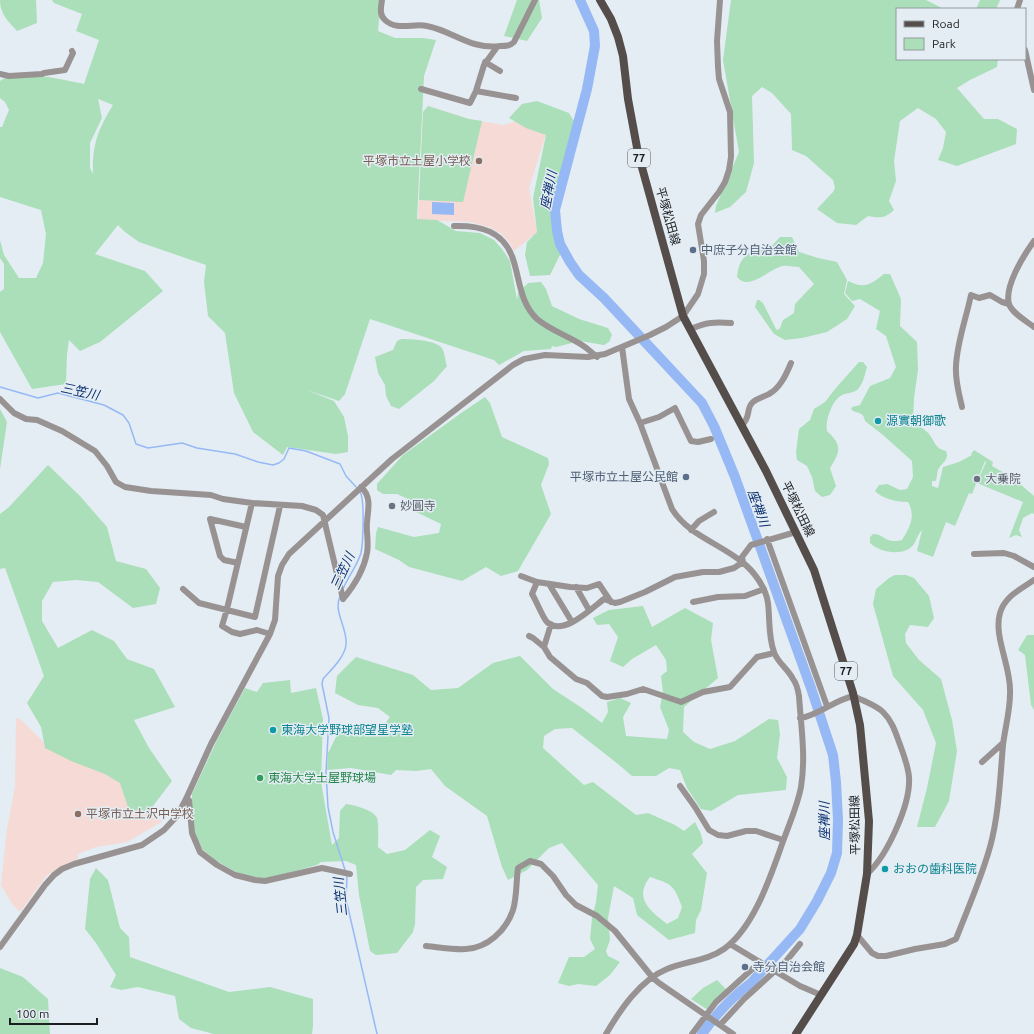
<svg xmlns="http://www.w3.org/2000/svg" width="1034" height="1034" font-family="Ubuntu,'Noto Sans JP',sans-serif">
<style>
.education{fill:#f5dad6}
.green{fill:#aadfb9;fill-rule:evenodd}
.water{fill:#96b9f6}
.lines{fill:none;stroke-linecap:round;stroke-linejoin:round}
.stream{stroke:#96b9f6;stroke-width:1.5}
.river{stroke:#96b9f6;stroke-width:10}
.minor{stroke:#989392;stroke-width:6}
.major{stroke:#554d4a;stroke-width:8}
.education-dot{fill:#8d6e63;stroke:#e4edf3;stroke-width:1.5}
.service-dot{fill:#5c6f8a;stroke:#e4edf3;stroke-width:1.5}
.culture-dot{fill:#0f9aa8;stroke:#e4edf3;stroke-width:1.5}
.worship-dot{fill:#6b7280;stroke:#e4edf3;stroke-width:1.5}
.leisure-dot{fill:#2e9e5b;stroke:#e4edf3;stroke-width:1.5}
.labels{text-anchor:middle;stroke-width:3;stroke-linejoin:round;paint-order:stroke}
.shield{fill:#e4edf3;stroke:#585d61;stroke-width:1}
.shield-label{font-size:11px;font-weight:bold;fill:#1c1f22}
.education-label{font-size:12px;fill:#785e54;stroke:#e4edf3;text-anchor:end}
.street-label{font-size:12px;fill:#1c1f22;stroke:#e4edf3}
.service-label{font-size:12px;fill:#4e5e75;stroke:#e4edf3;text-anchor:start}
.culture-label{font-size:12px;fill:#0d838f;stroke:#e4edf3;text-anchor:start}
.worship-label{font-size:12px;fill:#5b616d;stroke:#e4edf3;text-anchor:start}
.leisure-label{font-size:12px;fill:#27864d;stroke:#e4edf3;text-anchor:start}
.water-label{font-size:13px;font-style:italic;fill:#0b3071;stroke:#e4edf3}
</style>
<rect width="100%" height="100%" fill="#e4edf3"/>
<path class="education" d="M428,106l41,13 35,6 12,-4 30,13 -17,54 8,44 -23,19 -5,-9 -7,-8 -13,-7 -19,-5 -52,-2 5,-108z
M19,718l32,31 69,25 11,32 32,15 -36,21 -31,5 -18,7v5l-8,3 -23,13 -26,36h-2l-7,-7 -11,-19 6,-56 8,-43 1,-67z"/>
<path class="green" d="M0,0h36l1,23 -20,8c-9,-10 -17,-17 -17,-31z
M52,0h329l-3,31 17,7h28l13,2 -12,36 -7,143 20,1 19,11 24,2 14,7 8,9 8,12 7,39 1,-7 10,-10 13,-1 5,7 6,17 27,13 29,9 4,7 -3,7 -5,3 -24,-4 -24,6 -4,-1 -1,3 -27,2 -25,14 -5,-5 -124,-41 -25,75 -6,7 -32,-11 27,11 10,16 4,19v16l-12,2 -49,-7 -4,8 -30,-23 -19,-39 -9,-60 -17,-17 -4,-34 2,-17 -67,-23 -14,-10 -7,-7 -23,29 50,17 18,20 -63,51 -20,9 -11,-11 -2,14 -1,30 -34,5 -32,-57v-40l4,-3v-25l-4,-6v-18l4,15 15,23h17l7,-15 3,-29 -5,-24 -41,-13v-70h2l7,-17 -4,-8 -5,-4v-17c17,-13 63,-1 84,3l15,-44 -23,-9 6,-17 -28,-11zM98,99l15,6c-15,24 -21,40 -20,69l-3,-6v-25l12,-25z
M517,0h22l3,18 -15,23 -23,-5z
M731,0h195l14,7 1,2h-44v50h101l-1,8 -27,13 -13,8 27,31h14l19,10 -1,15 -59,22 -19,-6 5,-12 3,-16 -10,-13 -18,-11 -18,13 -6,40 2,20 -7,20 5,9c-10,9 -14,8 -26,6l-12,9 -19,-2 -20,-14 16,-17 2,-4 -2,-8 -27,-24 -14,-6 -1,-36 -19,-21 -10,-6 -10,9 2,67 -8,29 -16,15 -15,6 1,-7 23,-54 -16,-92z
M980,0h20l-4,9h-20z
M537,101l32,12 6,10 -4,29 -13,51 2,26v26l-10,20 -20,1 -5,-21 2,-13 10,-10 -4,-34 13,-63 -20,-7 -17,-10 13,-14z
M428,106l41,13 13,2 -19,81 -44,-2 4,-88z
M780,237h12l7,15 19,6 19,4 10,18 -3,14 11,12 -8,13 -20,13 -25,6 -17,2 -11,-6 -19,-27 2,-7h2l4,3 13,26 2,1 2,-2 3,-8 11,-7 1,-9 19,-20 -15,-17c-5,0 -11,-2 -16,-1 -13,2 -34,26 -46,11 2,-16 5,-19 18,-28l13,1z
M884,274h6l11,25 -1,27 17,16 1,28 -4,28 -1,24c5,3 10,6 14,10 8,7 6,16 19,19 4,9 -5,12 -8,19 -1,3 -1,7 -2,11h-4v5l6,2 5,-21 16,-5 13,-7 -1,-1 3,-4 19,12 -1,4 21,12 21,18v18l-2,-1 -9,5 -4,12 3,7 -6,-2 -7,3 14,-36 -46,-19 9,-21 -1,-1 -13,33 -3,-1 -14,33 -9,-4 -13,35 -16,-6 5,-21c-4,4 -5,9 -8,14 -9,13 -34,9 -44,-1v-6l3,-3c12,0 11,10 29,6 8,-13 14,-24 6,-38 -10,0 -26,-3 -33,-11l4,-6 8,-1 13,6 7,-1 6,-12 -1,-16 -29,-26 -18,-14c-2,-11 -8,-6 -14,-12l1,-2 8,-2 10,-19 20,-8 6,-11 -10,-31 -10,-7 4,-18 -20,-12 -8,2 -7,-8 3,-12c16,8 22,4 36,-7z
M401,339c10,0 33,1 40,8 4,5 4,13 6,19l-13,15 -35,28 -8,-3 -5,-10 -1,-11 -7,-12 -3,-16 18,-7 4,-9z
M859,362h4l4,5c-2,7 -4,18 -10,23 -4,3 -10,3 -15,5 -10,5 -17,26 -15,36 15,14 14,20 3,37l6,18 -6,9 -8,2 -7,-6 -3,-14 -5,-11 -10,-6 -1,-8 3,-23 11,-9 4,-11 11,-7 10,-13z
M485,397l5,6 12,34 46,21 1,6 -8,21 10,29 -33,57 -17,5 -15,-9 -24,14 -53,-14 -10,-7 -24,-11 1,-16 2,-6 36,10 25,-4 2,-9 -31,-15v-9l-13,-6h-14l-6,-4v-6l26,-29 61,-44z
M0,409l7,13 -7,47z
M48,465l32,31 27,31 9,34 30,8 14,19 -4,16 -23,4 -35,-26 -22,-2 -23,2 -11,19v20l16,27 34,-18 22,11 13,18 27,10 21,38 -41,13 15,28 23,33 -25,33 -18,-4 -9,-27 -15,-9 -34,-13 -26,-13 -4,-21 -14,-24 17,-27 -39,-108 -5,1v-55l9,-7z
M895,575h11l8,3 15,18 5,22 -6,9 -18,-2 -5,9 1,9 13,17 22,19 11,41 5,31 -8,50 -14,26h-18l10,-39 9,-45 -13,-33 -30,-34 -20,-72 3,-15 13,-11z
M643,606l9,21 33,-19 28,15 -2,17 7,38 -34,29 -1,25 11,10 16,7 25,-8 34,-22 9,1 2,14 -3,24 10,19 -1,13 -48,5 -27,16 -10,-2 -14,-21 -7,-18 -11,-2 -13,8h-24c-19,-17 -40,-32 -60,-48l-17,1 -11,7 -1,12 41,37 9,-3 43,33 12,-2 27,12 9,6 11,-9 6,12 2,9 -11,11 15,19 -6,37 -5,10 -1,13 -26,7 -32,-25 -4,-17 -19,-12 -6,32 2,22 -4,11 2,5 12,6 -10,13 -14,11 -18,-2 -9,2 -11,-3 11,-26h15l11,-8 -5,-10 2,-21 4,-16 2,-17 -36,-42 -13,5 -22,22 -19,10 -6,-13 -15,-51 -42,-30 -14,-17 -15,2 -20,-1 -5,5 -40,-7 -24,2 1,-17 12,-24 30,-1v8h12l2,-11 6,-8 -12,-9 -20,-3 -23,-12 2,-17 19,-19 57,18 18,15 27,-2 35,-25 27,-7 33,33 29,19 20,15 6,-11 -1,-10 13,-4 11,5 -8,14 3,19 41,3 2,-9 -9,-23 3,-15 -2,-16 6,-5 -1,-11 -10,-15 -24,14 -9,8 -13,-6 8,-24 -9,-13 -12,1 -4,-7 16,-8zM650,877c22,7 24,8 32,30l-4,11 -11,6c-16,-13 -34,-25 -17,-47z
M1027,635h7v75l-3,-5 -6,-50 -7,-5z
M290,680l1,13 25,-5 7,31 -2,63 11,63 7,-7 1,-27 6,-7c8,1 28,6 31,14 2,5 1,23 1,29l9,7 18,-4 25,-20 10,6 -8,21 15,10 -4,12 -20,1 -7,7 -1,37 -2,8 -16,21 -21,2 -6,-4 -11,-56 -3,-30 -10,-4 -25,1 -4,3 -51,14 -25,-4 -26,-15 -13,-11 -8,-17 -2,-14v-24l25,-54 28,-52 12,4 6,-9z
M96,868l12,12 12,48 9,9 1,20 99,35 41,-5 43,12v27l-1,8h-98l-23,-6 -12,-9 -4,-23 -37,-9 -17,3 -11,-3 6,-12 -20,-32 -11,-14 5,-50z
M0,968l23,9 25,22 2,35h-50z
M717,980l9,9 -18,21 -17,-11 12,-11z"/>
<path class="water" d="M432,202l22,1v12l-22,-1z"/>
<g class="lines">
<path class="stream" d="M0,387l38,11 20,-5 46,12 19,10 6,8 7,21 12,4 34,-5 15,5 38,6 23,8 15,3 6,-2 5,-4 5,-11 17,3 34,13 6,12 12,13
M343,589c5,-12 14,-23 18,-36 2,-10 4,-54 -1,-61
M340,596c-7,17 8,32 6,49 -2,13 -15,25 -23,34l-1,5 7,34 -3,54 2,35 5,25 12,38
M347,876l-1,23 31,135"/>
<path class="river" d="M580,0l14,31 1,15 -8,43 -32,121 2,21 3,13 10,18 9,13 25,23 98,105 12,23 21,51 76,211 22,67 3,27 2,38 -1,33 -6,20 -14,28 -17,28 -49,54c-19,14 -35,31 -49,51"/>
<path class="minor" d="M382,0c-1,7 -3,15 3,20 11,11 29,3 42,6 26,5 44,24 73,20 6,0 10,0 14,-4l21,-42
M1017,9l3,-9
M1025,50l9,40
M485,62l15,9
M0,74l9,2 33,-2 2,-1 21,-3 8,-17 -1,-2
M421,89l49,14 6,-12 8,-26 13,-18
M476,91l40,7
M454,226c26,-1 50,5 59,33 7,21 7,44 24,60 13,11 31,17 45,26 5,3 10,8 15,12
M1034,241c-10,14 -30,45 -25,63 3,9 17,17 25,23
M691,329c15,-7 24,-7 40,-6
M0,399l14,14 12,6 11,1 25,11 33,20 12,15 9,16 9,5 26,4 60,4 12,4 29,4 50,3 14,4 7,5 20,84
M962,407c-3,-13 -7,-27 -6,-41 1,-24 10,-47 15,-71l8,3 11,-3 12,7 7,2
M640,423l19,-6 16,-9 16,33 7,1 13,-3
M742,425c9,-8 4,-16 10,-22 5,-5 12,-6 17,-9 11,-6 17,-19 22,-31
M252,503l-25,106 -5,17 10,6 8,2 17,-4 13,4
M691,530l8,-9 15,-9
M767,539l60,167
M974,554l30,-1 10,3 20,11
M238,563l-14,-3 -4,-4 -10,-37 36,8
M521,576l16,6 33,5 17,1 12,-4 12,18
M537,582l-5,12c4,6 11,24 15,28 16,15 45,-14 57,-23l11,4 5,-1 25,-10 30,-15 28,-5h16l15,-4 9,-6 -1,-5 9,-12 45,-13
M549,584l23,38
M576,587l13,23
M183,589l16,14 56,14 25,-111
M343,599c11,-13 21,-30 24,-46 2,-11 -1,-21 0,-31 1,-13 5,-25 -6,-35
M693,602l25,-5 27,-1 19,-7
M529,636l4,2 11,9 6,10 26,22 11,4 15,13 5,1 20,-3 16,-5 38,13 22,-10 27,-5 27,-30 17,-4
M544,647l7,-23
M800,718c15,-1 36,-19 54,-22 9,5 22,9 29,16 9,9 12,19 16,30 4,11 9,23 10,35 2,27 -22,79 -42,97
M982,762l21,-19
M680,786l15,21 14,23 9,5 9,1 19,-5h10l27,9
M186,799l3,1 3,33 8,19 17,13 18,10 20,5 10,1 57,-13 28,6
M857,935l15,18 6,3h8l29,-7 30,-5 11,-5c12,-31 25,-60 34,-92 9,-33 10,-68 13,-102 2,-17 7,-34 7,-51 2,-26 -17,-57 -10,-81 5,-17 21,-24 34,-33
M730,944l70,42 21,9
M426,946c13,1 27,4 40,3 21,-1 40,-18 47,-39 4,-13 3,-28 5,-42l12,-7 11,3 12,12 13,19 10,10 21,11 18,15 38,47 6,5 74,51
M0,947l45,-62 9,-10 8,-6 12,-5 68,-19 22,-15 13,-14 9,-17 25,-55 59,-110 5,-14 3,-44 4,-11 7,-11 103,-95 121,-94 11,-6 21,-4 43,2 17,-3 45,-19 16,-8 17,-11 15,-22 6,-20v-13l-6,-37 3,-9 18,-23 6,-10 4,-12 2,-13 -1,-45 -11,-33 -1,-12 -1,-26 3,-41
M720,1025l24,-26 43,-39 13,-16
M606,1034c14,-24 34,-54 61,-65 19,-8 40,-8 57,-20 32,-23 48,-78 61,-113 6,-16 13,-33 16,-49 5,-30 0,-61 -2,-91 -1,-6 -2,-12 -6,-17 -5,-10 -16,-17 -19,-27 -6,-16 -4,-33 -6,-49 -2,-15 -14,-32 -26,-41 -23,-19 -54,-27 -70,-53l-32,-86 -11,-24 -7,-52
M692,1034l24,-32 44,-40"/>
<path class="major" d="M600,0l11,19 7,18 5,19 5,43 10,54 45,163 83,155 48,99 39,123 7,32 9,96 -2,53 -10,61 -3,9 -58,90"/>
</g>
<g class="education-dot">
<circle cx="479" cy="161" r="4"/>
<circle cx="78" cy="814" r="4"/>
</g>
<g class="service-dot">
<circle cx="693" cy="250" r="4"/>
<circle cx="686" cy="477" r="4"/>
<circle cx="745" cy="967" r="4"/>
</g>
<g class="culture-dot">
<circle cx="878" cy="421" r="4"/>
<circle cx="273" cy="730" r="4"/>
<circle cx="885" cy="869" r="4"/>
</g>
<g class="worship-dot">
<circle cx="977" cy="479" r="4"/>
<circle cx="392" cy="506" r="4"/>
</g>
<circle class="leisure-dot" cx="260" cy="778" r="4"/>
<g class="labels">
<g class="shield">
<rect x="628" y="149" width="22" height="18" rx="3"/>
<rect x="835" y="662" width="22" height="18" rx="3"/>
</g>
<g class="shield-label">
<text x="639" y="162">77</text>
<text x="846" y="675">77</text>
</g>
<g class="education-label">
<text x="471" y="165">平塚市立土屋小学校</text>
<text x="86" y="818" text-anchor="start">平塚市立土沢中学校</text>
</g>
<g class="street-label">
<text transform="translate(668 216) rotate(74)" y="4">平塚松田線</text>
<text transform="translate(798 509) rotate(64)" y="4">平塚松田線</text>
<text transform="translate(855 825) rotate(-91)" y="4">平塚松田線</text>
</g>
<g class="service-label">
<text x="701" y="254">中庶子分自治会館</text>
<text x="678" y="481" text-anchor="end">平塚市立土屋公民館</text>
<text x="753" y="971">寺分自治会館</text>
</g>
<g class="culture-label">
<text x="886" y="425">源實朝御歌</text>
<text x="281" y="734">東海大学野球部望星学塾</text>
<text x="893" y="873">おおの歯科医院</text>
</g>
<g class="worship-label">
<text x="985" y="483">大乗院</text>
<text x="400" y="510">妙圓寺</text>
</g>
<g class="leisure-label">
<text x="268" y="782">東海大学土屋野球場</text>
</g>
<g class="water-label">
<text transform="translate(548 190) rotate(-79)" y="5">座禅川</text>
<text transform="translate(80 391) rotate(12)" y="5">三笠川</text>
<text transform="translate(759 508) rotate(70)" y="5">座禅川</text>
<text transform="translate(342 571) rotate(-65)" y="5">三笠川</text>
<text transform="translate(824 821) rotate(-91)" y="5">座禅川</text>
<text transform="translate(340 897) rotate(-96)" y="5">三笠川</text>
</g>
</g>
<rect x="896" y="8" width="130" height="52" fill="#e4edf3" stroke="#949b9f"/>
<rect x="904" y="21" width="20" height="6" fill="#554d4a" stroke="#949b9f"/>
<text x="932" y="28" font-size="12" fill="#1c1f22">Road</text>
<rect x="904" y="38" width="20" height="12" fill="#aadfb9" stroke="#949b9f"/>
<text x="932" y="48" font-size="12" fill="#1c1f22">Park</text>
<path d="M10 1018v6h87v-6" fill="none" stroke="#1c1f22" stroke-width="2"/>
<text x="16" y="1018" font-size="12" fill="#1c1f22" stroke="#e4edf3" stroke-width="3" paint-order="stroke">100 m</text>
</svg>
